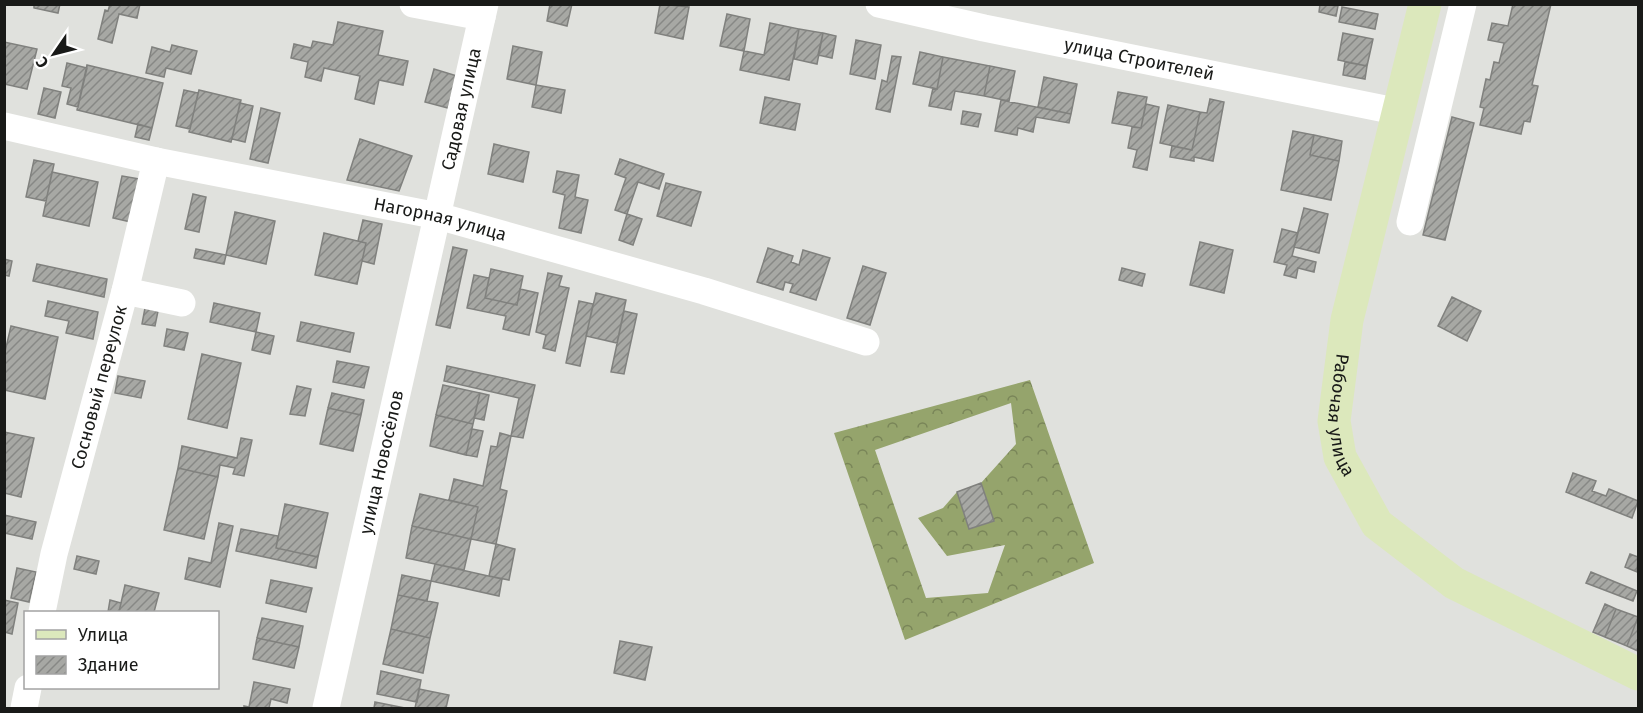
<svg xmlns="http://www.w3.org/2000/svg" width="1643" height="713" font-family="'Fira Sans',sans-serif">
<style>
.forest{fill:url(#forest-crowns);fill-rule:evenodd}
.building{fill:url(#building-hatch);stroke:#80817e;stroke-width:1.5}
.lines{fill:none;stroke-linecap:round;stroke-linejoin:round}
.minor{stroke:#fff;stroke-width:27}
.major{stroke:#dce8bc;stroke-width:33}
.labels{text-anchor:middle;stroke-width:5;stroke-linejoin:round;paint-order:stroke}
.street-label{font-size:18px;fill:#191a18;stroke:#fff}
</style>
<defs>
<pattern id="forest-crowns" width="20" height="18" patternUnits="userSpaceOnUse" patternTransform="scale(1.5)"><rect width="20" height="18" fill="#95a46c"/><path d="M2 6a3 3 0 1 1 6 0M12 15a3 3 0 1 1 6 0" fill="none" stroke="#798558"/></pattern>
<pattern id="building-hatch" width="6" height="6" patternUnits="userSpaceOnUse" patternTransform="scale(1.5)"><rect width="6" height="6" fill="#a7a8a4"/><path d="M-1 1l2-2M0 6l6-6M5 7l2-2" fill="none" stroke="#878885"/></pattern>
</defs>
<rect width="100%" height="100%" fill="#e0e1dd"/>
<path class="forest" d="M1030,380l64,183 -189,77 -71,-207zM1011,403l5,41 -35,39 -24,9 -14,16 -25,10 29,38 58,-11 -17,48 -62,5 -51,-148z"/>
<path class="building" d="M34,4h26l-2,9 -24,-5z
M110,4h30l-3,14 -18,-4 -7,29 -14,-4 7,-29 3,1z
M550,4h22l-5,22 -20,-5z
M660,4l29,3 -6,32 -28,-6z
M1320,4l18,2 -2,10 -17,-4z
M1513,4h38l-19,81 6,1 -8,36 -6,-1 -3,13 -41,-9 4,-17 -4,-1 6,-28 4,1 4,-18 5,1 5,-20 -16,-3 4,-17 16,3z
M1342,7l36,7 -3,15 -36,-7z
M727,14l23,5 -6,32 -24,-5z
M338,22l45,9 -5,24 30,6 -5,24 -24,-5 -5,24 -19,-5 5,-23 -36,-8 -3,13 -16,-4 3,-15 -17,-4 3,-14 17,4 2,-7 20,4z
M770,23l29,6 -10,51 -49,-10 4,-19 20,4z
M799,29l24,4 -6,31 -23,-5z
M823,33l13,3 -4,22 -14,-3z
M1343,33l30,6 -6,27 -29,-6z
M856,40l25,5 -6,34 -25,-5z
M4,42l33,7 -10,40 -23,-5z
M172,45l25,6 -6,23 -25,-6 -2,9 -18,-4 6,-26 18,5z
M513,46l29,6 -6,33 -29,-6z
M920,52l23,5 -6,32 -24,-5z
M892,56l9,1 -11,55 -14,-3 6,-29 5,2z
M943,57l47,9 -6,30 -29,-5 -4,19 -22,-4 4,-18 4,1z
M1345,62l22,4 -2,13 -22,-4z
M67,63l20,5 -9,39 -11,-3 4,-16 -9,-2z
M87,65l76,18 -11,45 -75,-18z
M990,66l25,5 -6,30 -25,-5z
M434,69l23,7 -9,32 -23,-6z
M1044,77l33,7 -6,30 -33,-7z
M536,85l29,5 -4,23 -29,-6z
M44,88l17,4 -6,26 -17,-4z
M184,90l14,3 -8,36 -14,-3z
M199,90l42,10 -10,42 -42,-10z
M1118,92l29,5 -6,31 -29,-5z
M765,97l35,7 -5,26 -35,-7z
M1210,99l14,3 -11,59 -19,-4v4l-24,-4 2,-11 20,4 8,-38 7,1z
M1001,100l70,14 -2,9 -33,-6 -3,15 -15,-4 -1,7 -22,-4z
M240,103l13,3 -8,36 -13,-3z
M1146,104l13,3 -12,63 -14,-3 4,-17 -9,-2 4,-21 9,1z
M1168,105l32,7 -8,38 -32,-7z
M261,108l19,5 -12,50 -18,-4z
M963,111l18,3 -3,13 -17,-3z
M1452,117l22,6 -29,117 -22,-5z
M138,124l14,4 -3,12 -14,-3z
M1293,131l21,4 -4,20 29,6 -8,39 -50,-10z
M1314,135l28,6 -3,20 -29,-6z
M360,139l52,17 -13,35 -52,-11z
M494,144l35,8 -6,30 -35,-8z
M620,159l44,15 -5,15 -21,-7 -11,32 -12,-4 11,-32 -11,-4z
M34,160l20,4 -8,37 -20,-4z
M557,171l22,4 -4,22 13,3 -7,33 -22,-5 6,-33 -12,-3z
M52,172l46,10 -9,44 -46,-10z
M122,176l18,3 -9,43 -18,-4z
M666,183l35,9 -10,34 -34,-10z
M193,194l13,3 -7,35 -14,-3z
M1304,208l24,6 -9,39 -25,-6z
M235,212l40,9 -9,43 -40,-9z
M627,214l15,5 -9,26 -14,-5z
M363,220l19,4 -8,40 -12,-3 4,-18 -8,-2z
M1282,229l16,4 -6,23 24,6 -2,10 -16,-4 -2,10 -12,-3 3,-10 -13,-3z
M324,233l42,10 -9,41 -42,-9z
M1200,242l33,8 -9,43 -34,-8z
M453,247l14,3 -17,78 -14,-3z
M768,248l25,8 -2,6 8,3 4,-15 27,8 -14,42 -26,-8 3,-8 -8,-2 -2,8 -26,-8z
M196,249l30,6 -2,9 -30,-6z
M4,259l8,2 -3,15 -5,-1z
M37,264l70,15 -3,18 -71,-16z
M863,266l23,7 -16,52 -23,-7z
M1122,268l23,6 -3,12 -23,-6z
M491,269l32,7 -6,29 -32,-7z
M548,273l14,3 -3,10 10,2 -14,63 -12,-3 3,-13 -10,-3z
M474,275l15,3 -4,20 32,7 3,-16 18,4 -9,42 -26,-6 3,-13 -39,-8z
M596,293l30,7 -9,43 -31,-7z
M1452,297l29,14 -14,30 -29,-15z
M48,301l50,11 -5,27 -27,-6 3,-12 -24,-5z
M579,301l14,3 -13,62 -14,-3z
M214,303l46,10 -4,19 -46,-10z
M145,308l13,3 -3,15 -13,-2z
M624,311l13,3 -13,60 -13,-2z
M301,322l53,11 -4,19 -53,-11z
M11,326l47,11 -13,62 -41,-9v-34z
M167,329l21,4 -4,17 -20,-4z
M256,332l18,4 -4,18 -18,-4z
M202,354l39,9 -14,65 -39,-9z
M337,361l32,6 -5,21 -31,-6z
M447,366l88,19 -12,53 -12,-2 8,-38 -75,-17z
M118,376l27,5 -4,17 -26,-5z
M443,385l37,8 -7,31 -37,-9z
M297,386l14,3 -6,27 -15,-2z
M332,393l32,7 -3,15 -33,-7z
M480,393l9,2 -5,25 -10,-2z
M328,408l33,7 -8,36 -33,-7z
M436,415l37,9 -7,31 -36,-9z
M472,429l11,2 -6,26 -11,-2z
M4,432l30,6 -13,59 -17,-4z
M500,433l11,3 -11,53 7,2 -11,53 -25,-5 7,-32 -29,-7 5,-21 29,7 8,-40 6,1z
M241,438l11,2 -8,36 -11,-2 2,-6 -15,-3 -2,12 -40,-9 4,-22 55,12z
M178,468l40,9 -14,62 -40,-9z
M1573,473l23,8 -4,10 14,5 3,-7 29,12 -6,17 -66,-26z
M981,483l13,38 -25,8 -12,-37z
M420,494l58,13 -7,32 -59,-13z
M285,504l43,9 -10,44 -42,-9z
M4,515l32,7 -4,17 -28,-6z
M219,523l14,3 -13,61 -35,-8 4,-21 22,5z
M412,526l59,13 -7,31 -58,-12z
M241,529l37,7 -2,12 42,9 -2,11 -80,-17z
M496,544l19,5 -6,31 -20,-4z
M1630,554l8,3 -1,15 -12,-5z
M77,556l22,5 -3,13 -22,-5z
M435,564l67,15 -3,17 -68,-15z
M17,568l19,4 -7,30 -18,-4z
M1591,572l46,19 -4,10 -47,-18z
M402,575l29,6 -4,20 -29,-6z
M271,580l41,8 -6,24 -40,-9z
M125,585l34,8 -5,19h-35z
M398,595l40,8 -8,35 -39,-9z
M4,600l14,3 -6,31 -8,-2z
M110,600l11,3 -2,9h-11z
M1605,604l11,5 -11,28 -12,-5z
M1616,609l22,8 -11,29 -22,-9z
M1638,617v34l-11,-5z
M262,618l41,8 -4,21 -42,-9z
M391,629l39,9 -7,35 -40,-9z
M257,638l42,9 -5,21 -41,-9z
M620,641l32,6 -7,33 -31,-7z
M381,671l40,9 -4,22 -40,-8z
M254,682l36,7 -3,14 -16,-4 -2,9h-25v-2l5,1z
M419,689l30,6 -3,13h-31z
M375,702l30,6h-31z"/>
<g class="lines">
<g class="minor">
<path d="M413,4l69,13"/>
<path id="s1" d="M879,4l105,24 416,84"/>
<path id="s2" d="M4,126l152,35 282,55 266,75 162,51"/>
<path d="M1410,222l53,-218"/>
<path d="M125,291l57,12"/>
<path id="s3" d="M42,612l12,-58 71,-263 31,-130"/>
<path d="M24,708l4,-20"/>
<path id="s4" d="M326,708l159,-704"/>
</g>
<path class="major" id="s5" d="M1425,4l-78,316 -13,101 6,36 37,67 77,59 184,91"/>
</g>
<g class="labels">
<g class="street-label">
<text dy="6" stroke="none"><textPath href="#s1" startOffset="266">улица Строителей</textPath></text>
<text dy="6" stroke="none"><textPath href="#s4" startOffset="614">Садовая улица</textPath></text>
<text dy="6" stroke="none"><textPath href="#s2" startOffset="446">Нагорная улица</textPath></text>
<text dy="6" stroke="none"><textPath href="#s3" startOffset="232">Сосновый переулок</textPath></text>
<text dy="6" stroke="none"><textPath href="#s5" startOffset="422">Рабочая улица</textPath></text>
<text dy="6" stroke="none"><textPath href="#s4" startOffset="252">улица Новосёлов</textPath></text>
</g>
</g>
<rect width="1643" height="713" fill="none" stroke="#191a18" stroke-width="12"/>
<rect x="24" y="611" width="195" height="78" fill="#ffffff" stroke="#a3a3a3" stroke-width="1.5"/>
<rect x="36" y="630" width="30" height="9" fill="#dce8bc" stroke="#a3a3a3" stroke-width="1.5"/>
<text x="78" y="641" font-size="18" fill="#191a18">Улица</text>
<rect x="36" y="656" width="30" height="18" fill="url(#building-hatch)" stroke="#a3a3a3" stroke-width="1.5"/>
<text x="78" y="671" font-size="18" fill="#191a18">Здание</text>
<g transform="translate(54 54) rotate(235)" stroke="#ffffff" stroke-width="4.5" paint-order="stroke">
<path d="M0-4.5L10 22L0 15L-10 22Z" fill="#191a18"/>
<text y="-9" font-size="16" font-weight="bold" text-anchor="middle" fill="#191a18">С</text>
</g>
</svg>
